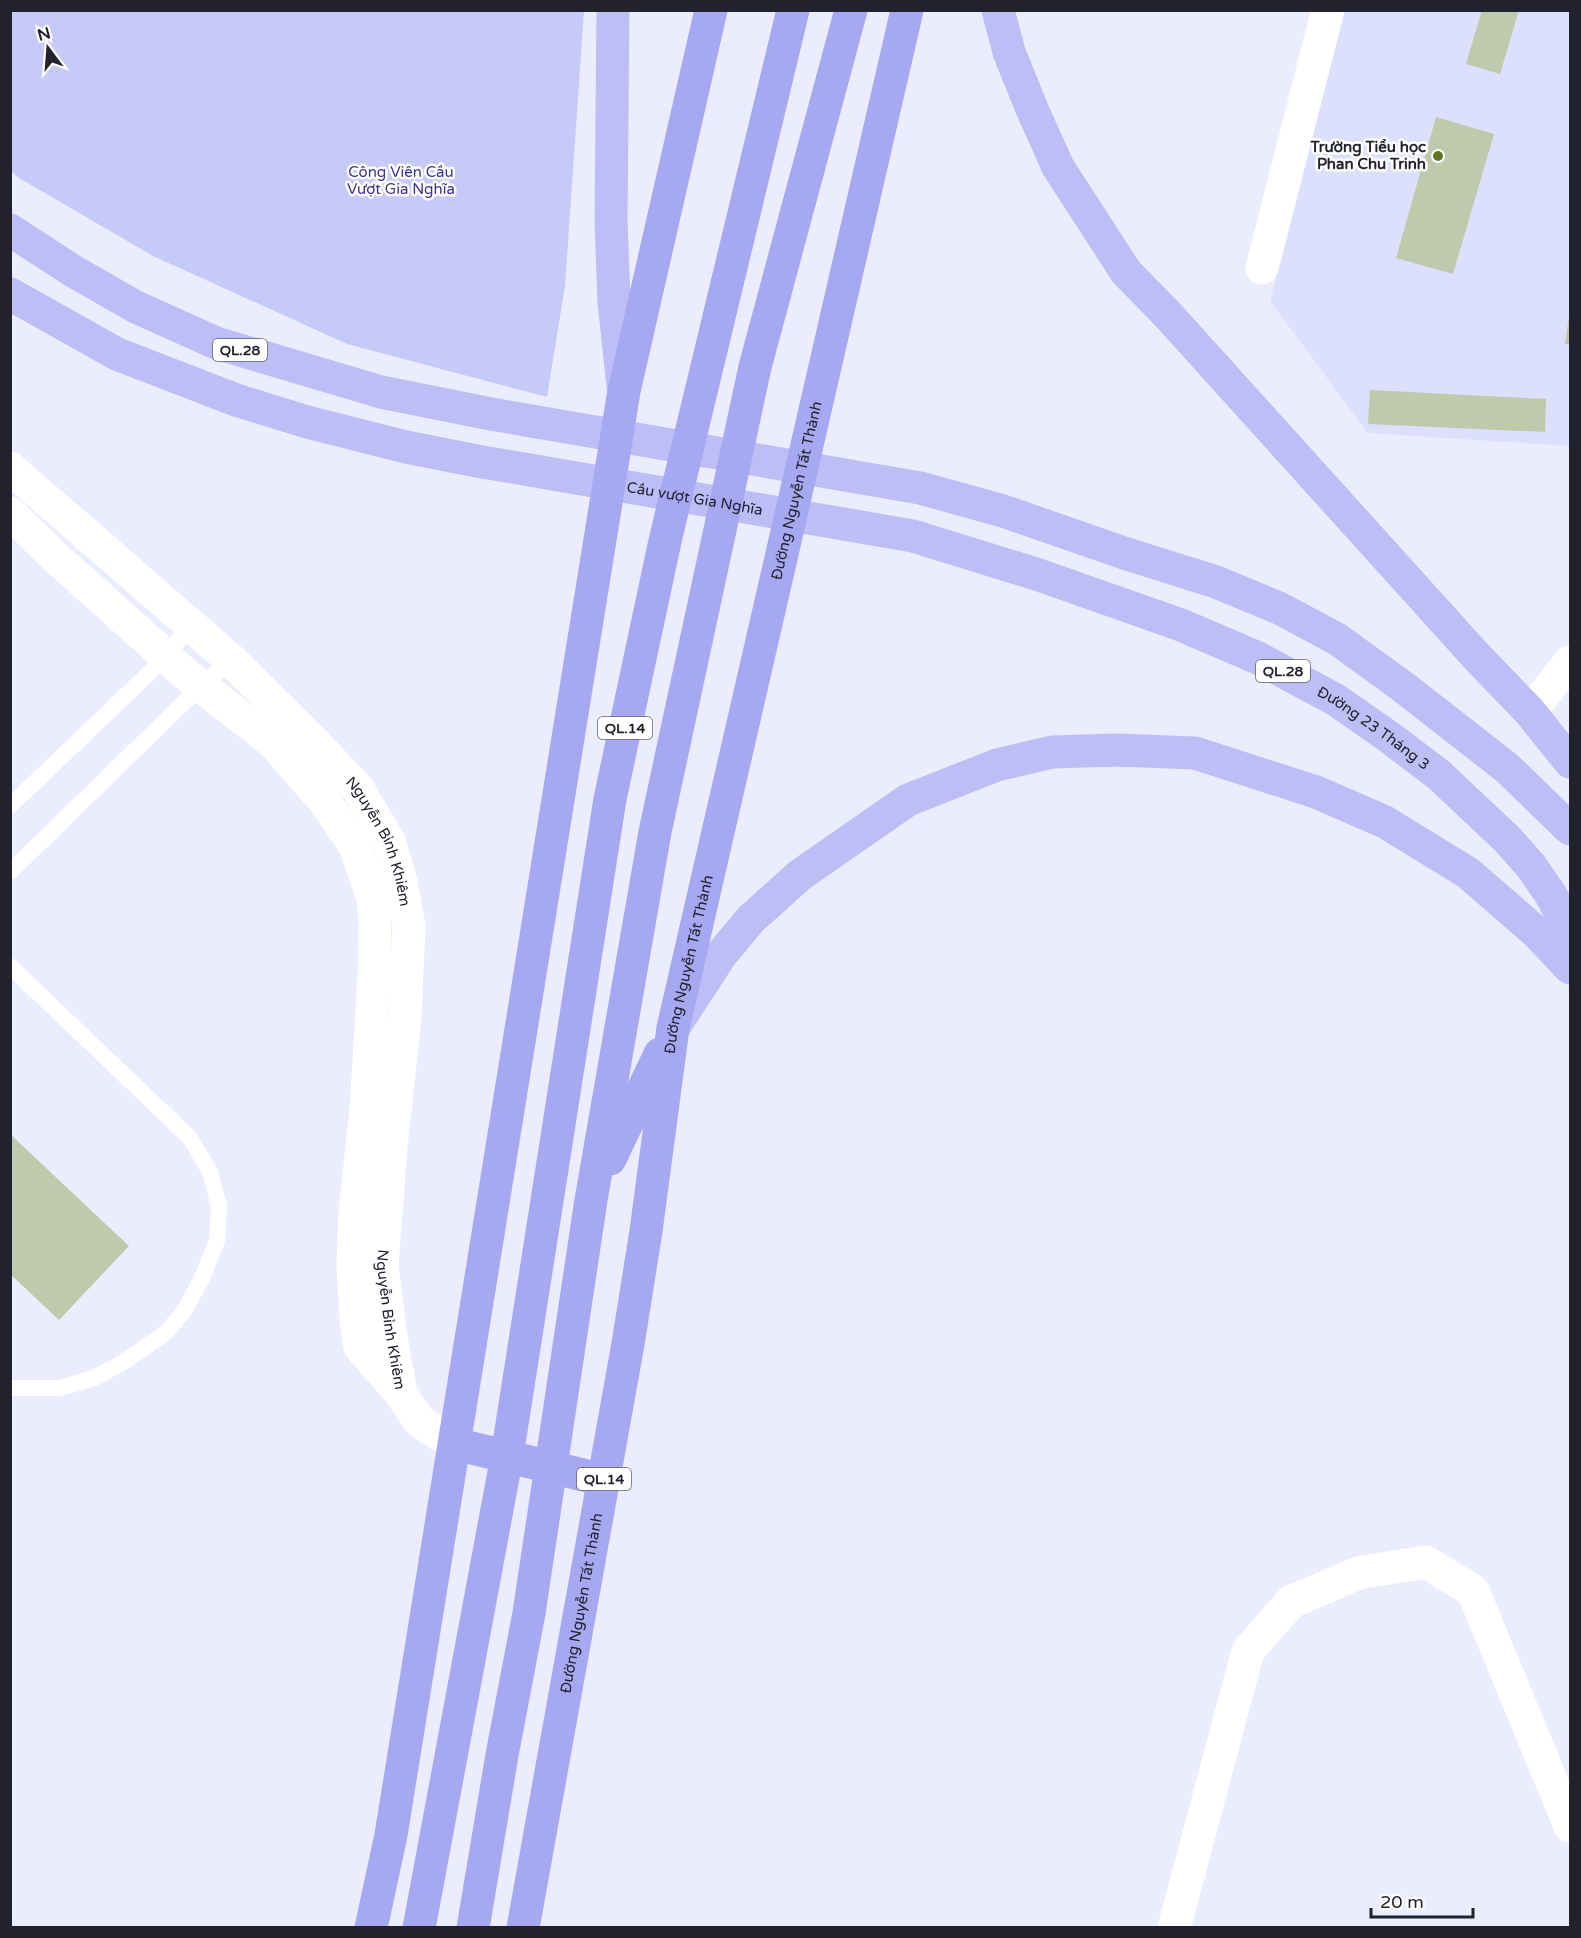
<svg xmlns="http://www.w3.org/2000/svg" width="1581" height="1938" font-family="'Varela Round',sans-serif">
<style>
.built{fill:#dde0fd}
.green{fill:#c6caf8}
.building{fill:#c1c9ad}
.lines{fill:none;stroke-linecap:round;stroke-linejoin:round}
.service{stroke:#fff;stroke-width:16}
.minor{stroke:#fff;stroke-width:33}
.tertiary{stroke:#fff;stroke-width:33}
.primary{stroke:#bcbef5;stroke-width:33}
.trunk{stroke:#a6a8f2;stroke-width:33}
.poi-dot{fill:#627422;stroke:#fff;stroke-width:2}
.labels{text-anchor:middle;stroke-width:5;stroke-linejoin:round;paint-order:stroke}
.shield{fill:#fff;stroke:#64646c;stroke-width:1.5}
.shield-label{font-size:14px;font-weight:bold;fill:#21222d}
.poi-label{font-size:15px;font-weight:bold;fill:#21222d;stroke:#fff;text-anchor:end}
.park-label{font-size:15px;fill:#3a3290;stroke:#fff}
.street-label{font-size:15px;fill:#21222d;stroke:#fff}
</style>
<rect width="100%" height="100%" fill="#ebedff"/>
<path class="built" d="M1343,11h227v435l-202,-13 -98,-132z"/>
<path class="green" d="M10,11h574l-19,275 -18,111 -200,-53 -194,-88 -134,-78 -8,-7z"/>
<path class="building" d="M1482,10h37l-19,64 -34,-10z
M1436,117l58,17 -41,140 -57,-16z
M1569,317h1v28l-5,-1z
M1370,390l176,9 -1,33 -177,-8z
M10,1134l119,112 -70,74 -49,-46z"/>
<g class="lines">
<path class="service" d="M10,806l156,-149 24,-33
M10,872l191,-186 30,-26
M10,966l180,172 20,34 9,34 -2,35 -15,37 -19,35 -18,20 -38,27 -33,18 -34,10h-50"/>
<g class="minor">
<path d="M1262,268l66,-258"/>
<path id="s1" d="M10,468l221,192 83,82 44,47 31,52 12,41 8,44 -4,90 -14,131 -9,118 8,66 11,63"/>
<path d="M10,513l44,43 134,120 85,66 53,61 29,43 19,55 1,59 -9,151 -11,100 -2,54 3,56 4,26 41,47 19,28 35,22"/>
<path d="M1530,712l40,-50"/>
</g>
<path class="tertiary" d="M1174,1928l74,-277 43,-49 67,-29 68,-11 47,29 97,235"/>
<g class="primary">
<path d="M613,10l-2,210 3,82 9,84"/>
<path d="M998,10l11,42 23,57 26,58 68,105 42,43 309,342 53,55 40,50"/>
<path d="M10,230l63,41 63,36 80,36 165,49 110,22 429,74 83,23 121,42 92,29 63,26 58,31 65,47 105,82 63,61"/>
<path id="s2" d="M10,294l107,60 119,46 71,22 99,25 71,14 436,75 123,38 77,27 68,24 77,33 78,42 53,37 50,38 68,64 24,27 20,29 19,36"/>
<path d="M674,1027l47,-72 30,-36 49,-44 108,-75 89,-35 55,-13 65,-2 78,3 121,39 69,30 83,51 69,60 33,35"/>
</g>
<g class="trunk">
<path d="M610,1159l50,-105"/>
<path d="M455,1444l149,36"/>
<path d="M371,1928l20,-93 233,-1444 87,-381"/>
<path d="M419,1928l88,-472 103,-657 55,-258 128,-531"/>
<path d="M473,1928l29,-173 27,-142 62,-413 64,-368 100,-465 96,-357"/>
<path id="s3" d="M523,1928l105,-584 18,-113 27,-203 234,-1018"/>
</g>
</g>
<circle class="poi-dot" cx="1438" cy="156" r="6"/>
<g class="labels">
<g class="shield">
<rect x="213" y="339" width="54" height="22" rx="4.5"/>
<rect x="1256" y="660" width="54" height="22" rx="4.5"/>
<rect x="598" y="717" width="54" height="22" rx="4.5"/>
<rect x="577" y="1468" width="54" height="22" rx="4.5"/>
</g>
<g class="shield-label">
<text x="240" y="355">QL.28</text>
<text x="1283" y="676">QL.28</text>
<text x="625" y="733">QL.14</text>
<text x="604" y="1484">QL.14</text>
</g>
<g class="poi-label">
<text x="1426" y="152">Trường Tiểu học<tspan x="1426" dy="17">Phan Chu Trinh</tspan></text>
</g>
<g class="park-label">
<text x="401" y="177">Công Viên Cầu<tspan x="401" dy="17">Vượt Gia Nghĩa</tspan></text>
</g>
<g class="street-label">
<text dy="5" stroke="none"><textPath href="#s3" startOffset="1464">Đường Nguyễn Tất Thành</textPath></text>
<text dy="5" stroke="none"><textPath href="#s2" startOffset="720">Cầu vượt Gia Nghĩa</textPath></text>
<text dy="5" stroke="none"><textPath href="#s2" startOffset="1443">Đường 23 Tháng 3</textPath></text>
<text dy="5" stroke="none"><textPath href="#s1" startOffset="531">Nguyễn Bỉnh Khiêm</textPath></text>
<text dy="5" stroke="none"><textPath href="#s3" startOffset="978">Đường Nguyễn Tất Thành</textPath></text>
<text dy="5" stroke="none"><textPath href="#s1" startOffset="1017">Nguyễn Bỉnh Khiêm</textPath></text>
<text dy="5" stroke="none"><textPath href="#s3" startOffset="330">Đường Nguyễn Tất Thành</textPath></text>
</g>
</g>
<rect width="1581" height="1938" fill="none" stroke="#21222d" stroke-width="24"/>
<g transform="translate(48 48) rotate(344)" stroke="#ffffff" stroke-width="4.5" paint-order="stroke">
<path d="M0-4.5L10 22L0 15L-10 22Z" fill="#21222d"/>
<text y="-9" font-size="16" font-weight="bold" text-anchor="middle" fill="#21222d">N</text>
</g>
<path d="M1371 1908v9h102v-9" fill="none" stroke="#21222d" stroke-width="3"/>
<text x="1380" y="1908" font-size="18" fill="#21222d" stroke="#ffffff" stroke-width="4.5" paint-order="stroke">20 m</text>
</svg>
